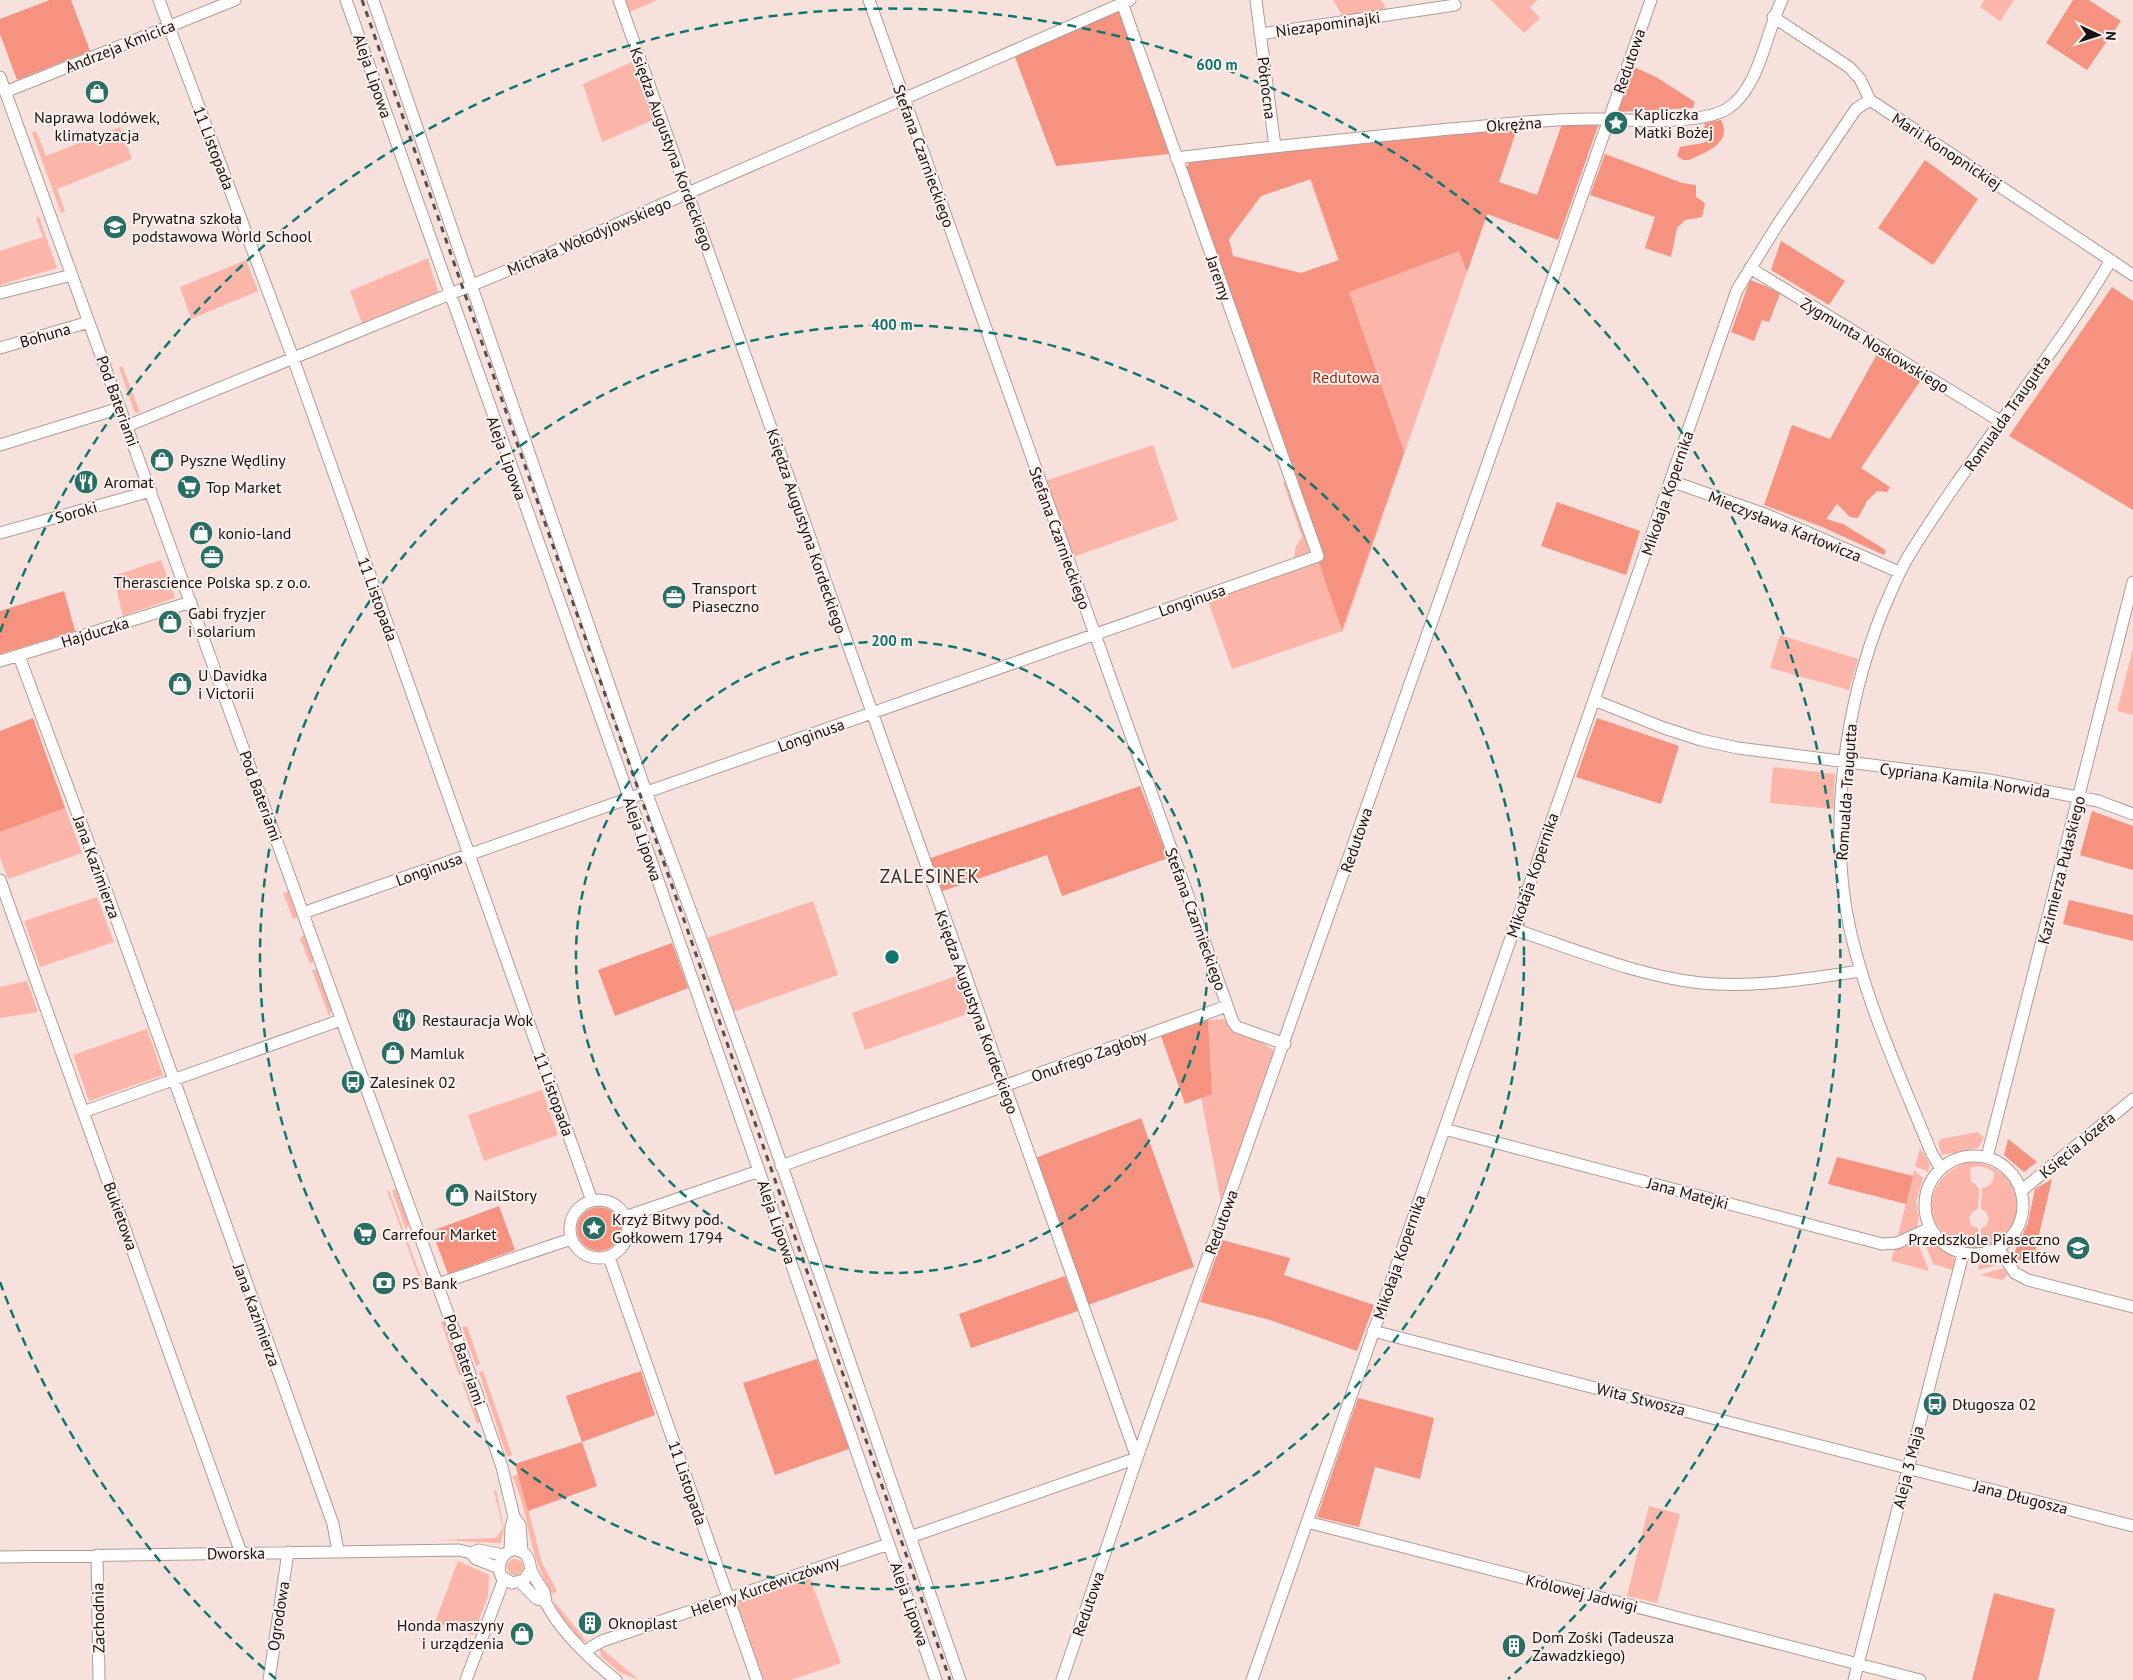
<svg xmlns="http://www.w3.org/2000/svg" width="2133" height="1680" font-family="'PT Sans',sans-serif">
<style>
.green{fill:#fbb6a9}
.forest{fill:#f69280;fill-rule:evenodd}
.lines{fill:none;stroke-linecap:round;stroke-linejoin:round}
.minor-casing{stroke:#ae9b97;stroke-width:13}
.minor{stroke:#fff;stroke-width:11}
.rail{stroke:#574d4b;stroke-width:3;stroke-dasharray:6 6;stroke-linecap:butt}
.ring{fill:none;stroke:#0f766e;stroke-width:2.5;stroke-dasharray:9 6}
.labels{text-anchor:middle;stroke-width:4;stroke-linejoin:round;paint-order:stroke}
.street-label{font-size:16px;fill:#17110f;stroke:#fdf1ee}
.poi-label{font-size:16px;fill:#17110f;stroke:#fdf1ee;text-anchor:start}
.park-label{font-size:16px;fill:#9c2818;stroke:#fdf1ee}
.quarter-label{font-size:19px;letter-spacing:1px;fill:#392a27;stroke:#fdf1ee}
.centre{fill:#0f766e;stroke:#fdf1ee;stroke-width:2.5}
.ring-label{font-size:15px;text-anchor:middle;font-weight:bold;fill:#0f766e;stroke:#fdf1ee;stroke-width:4;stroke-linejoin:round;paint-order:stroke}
</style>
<rect width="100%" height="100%" fill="#f6e1dd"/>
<path class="green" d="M624,0h33l-29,13z
M1333,0h48l7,12 -45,5z
M1491,0h46l-7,7 10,11 -16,15z
M1984,0h30l-14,21 -20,-14z
M634,61l21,58 -53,23 -19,-58z
M1518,125l-175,506 -111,38 -25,-71 111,-38 7,18 -6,-19 5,-1 25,-267 -50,-142z
M120,127l12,32 -75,30 8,22 -4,2 -29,-80 4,-2 10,25z
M39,217l18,51 -57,17v-34l43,-14 -7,-19z
M428,258l10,34 -76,31 -12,-32z
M246,260l12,31 -67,28 -11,-32z
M122,366l18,46 -5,1 -16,-46z
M1153,445l25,75 -105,37 -28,-76z
M1287,480l24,71 -17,8 1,-11 7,-11 -19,-55z
M161,560l14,38 -52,18 -10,-40z
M1780,635l78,24 -9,31 -79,-22z
M2133,648v67l-16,-4z
M1773,767l62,7 -2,35 -63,-6z
M65,808l17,45 -74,26 -8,-21v-26z
M289,891l9,26 -5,2 -10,-26z
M97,897l17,45 -74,25 -16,-46z
M813,901l25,74 -108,38 -26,-74z
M305,934l9,27 -4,3 -10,-26z
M317,969l15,39 -3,8 -17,-46z
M956,976l14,37 -105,37 -13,-37z
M27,981l11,31 -38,6v-31z
M1224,1019l10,11 27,11 13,10 -53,151 -20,-105 11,-3 -4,-74z
M147,1029l16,46 -74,26 -16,-46z
M542,1090l16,45 -74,26 -16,-46z
M1978,1132l6,6 -6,10 -36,7 -4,-11 3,-5z
M1920,1148l10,16 -2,8 -13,-6z
M1968,1162c60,2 67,72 13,86v-20l5,-2 3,-7 -3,-7 -5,-3 1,-21c8,-1 13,-7 12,-16 -7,-4 -15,-8 -24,-4l1,13 8,7 -1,21 -6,3 -3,7 3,7 6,2v21c-57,-8 -63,-68 -10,-87z
M1914,1170l9,8 -7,24 3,15 -2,10 -19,8z
M397,1189l12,34 -3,7 -14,-40z
M387,1191h2l35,95h-2z
M1923,1238c5,-1 28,15 31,20 2,4 0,8 -1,12l-20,-6z
M1913,1243l6,3 10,25 -38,-10 4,-13h7z
M1992,1257l8,5 -3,3 -19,5 2,-10z
M2003,1268l5,7 -6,5 -22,-5z
M444,1321l19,53 -4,1 -18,-53z
M467,1326l13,38 -4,2 -14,-39z
M483,1371l29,84 -5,2 -28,-85z
M466,1381l15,40 -4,3 -15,-42z
M519,1474l23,89 15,28 -5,3c-17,-29 -20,-49 -27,-80 -3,-13 -8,-25 -12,-38z
M496,1490l8,39 -3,14 -63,-3 58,-2 7,-10 -9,-37z
M1649,1506l31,8 -23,89 -30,-7z
M507 1567a8 8 0 1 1 16 0a8 8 0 1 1-16 0Z
M458,1561l31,14 -1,21 -15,39 -38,-13z
M808,1573l33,90 -50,17h-27l-29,-80z
M554,1601l33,41c-14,-2 -30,-29 -33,-41z
M599,1646h4l-1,3 37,31 -20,-8 -18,-16z"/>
<path class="forest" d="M50,0h21l19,51 -73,29 -17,-46v-15z
M2073,0h16l32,21 -34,49 -41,-27z
M1120,11l49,143 -113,12 -41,-109z
M1634,67l22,10 39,25 -2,6 -75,4z
M1721,120c12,23 -15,32 -32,40h-6l-6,-4 3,-9 23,-4 9,-5 1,-4 -9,-6 1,-5z
M1599,123l-41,117 -71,-26 -20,58 -8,-21 -110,41 55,160 -62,178 -24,-70 5,-2 -137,-389 4,-8 109,-14 1,3 217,-21 -18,53 38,13 25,-71zM1311,179l28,81 -38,13 -68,-17 -4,-17 32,-43z
M1605,154l77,29 14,2v12l9,6 -3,14 -17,3 -8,8 -6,29 -26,-9 10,-31 -65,-22z
M1925,160l53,39 -45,66 -55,-37z
M1781,241l64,40 -16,24 -58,-35z
M1750,280l16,6 14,8 -11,28 -7,-2 -8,21 -23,-9z
M2112,287l21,14v209l-124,-74z
M1877,354l44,26 -60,88 29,19 -3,5 -10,-1 -10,10 -9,17 -8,-1 -13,-13 -11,15 17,5 41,25 2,3 -2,3 -64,-29 -56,-21 28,-80 38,14z
M1557,502l83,29 -14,44 -85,-29z
M64,591l11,40 -75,23v-43z
M33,718l32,90 -65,24v-101z
M1597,718l82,28 -18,58 -85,-27z
M1140,786l28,72 -106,38 -15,-41 -107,37 -12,-33z
M2092,811l41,15v44l-53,-15z
M2069,900l64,15v26l-70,-17z
M672,943l16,45 -73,28 -17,-46z
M1208,1020l4,74 -27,10 -24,-68z
M1141,1118l53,149 -106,38 -53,-147z
M2008,1139l29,23 -13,10 -20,-17z
M1837,1157l76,19 -7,28 -78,-20z
M2052,1179l-20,86 -15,-6 -2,-8 13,-28 7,-34z
M499,1206l16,44 -67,24 -16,-43z
M577 1229a22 22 0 1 1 44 0a22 22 0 1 1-44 0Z
M1222,1240l68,18 -6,17 90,30 -17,46 -87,-31 -70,-18z
M1065,1276l13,35 -107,37 -12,-34z
M817,1359l32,90 -74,26 -32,-92z
M641,1371l14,44 -73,27 15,44 -69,25 -13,-47 67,-22 -16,-46z
M1358,1398l76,20 -14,61 -45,-12 -16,60 -42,-10z
M1994,1593l61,16 -17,71h-66z"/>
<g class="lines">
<g class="minor-casing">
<path id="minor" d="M159,0l134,358 299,843
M346,0l283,797 307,883
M373,0l273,792c112,293 210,592 314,888
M619,0l518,1458 -227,79
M869,0l364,1022 4,5 48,17
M1256,0l19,147
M1773,17l76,50 11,12 10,21 263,175
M1260,34l195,-29
M0,77l476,1314 26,76 12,50 6,8 2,27
M5,92l230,-92
M1176,158c91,-11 182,-20 274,-29 49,-4 101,-11 150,-10 32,1 100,6 127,-10 33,-21 38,-75 55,-109
M1750,268l250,153
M0,293l72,-18
M0,348l89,-26
M127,426l426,-174 577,-252
M0,445l120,-37
M1671,481l96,34 132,57
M0,533l151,-42
M19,656l87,234 227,634 5,27
M0,661l191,-59
M1594,700l70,28 37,12 37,8 251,32 109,21 35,13
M0,880l241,673
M303,913l1015,-357 -197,-556
M1513,929c61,20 124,47 188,54 54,5 106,-4 159,-12
M83,1112l258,-92
M1444,1129l438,115 15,-1 33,-15
M1925 1205a49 49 0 1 1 98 0a49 49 0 1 1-98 0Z
M1987,1157l146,-575
M781,1166l446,-160
M1941,1169l-10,-17c-29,-72 -62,-142 -80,-218 -24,-102 -7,-227 32,-324 8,-18 15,-36 25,-53 63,-103 142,-194 203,-297
M2021,1191l112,-92
M570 1229a29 29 0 1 1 58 0a29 29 0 1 1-58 0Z
M625,1217l134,-46
M1998,1248l17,25 13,7 105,27
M609,1257l148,423
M438,1284l133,-45
M1373,1331l760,195
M1307,1522l613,158
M510,1551l1,-24 3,-10
M471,1553l8,-3 24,5
M97,1555l2,125
M0,1557l459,-7 12,3 5,6 23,9
M531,1570l-7,10 -12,3 -11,-7c-7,-15 9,-35 24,-22 6,6 4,12 7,18 3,7 8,13 12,20 1,3 1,7 2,11 15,29 45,57 70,77
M520,1582l17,17 8,2
M585,1651l17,-10 287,-97
M269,1680l19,-128
M466,1680l38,-101
M1062,1680l75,-222 514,-1458
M1252,1680l485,-1390 41,-66 78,-115 14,-9
M1854,1680l109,-426"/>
</g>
<use href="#minor" class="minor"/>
<path class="rail" d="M362,0l588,1680"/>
</g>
<g class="ring">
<circle cx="892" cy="957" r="316"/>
<circle cx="892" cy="957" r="632"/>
<path d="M276 1679A949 949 0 0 1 0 1282M0 632A949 949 0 1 1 1508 1679"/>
</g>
<defs>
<g id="shop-disc" transform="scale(1.25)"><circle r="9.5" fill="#286e63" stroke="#fdf1ee"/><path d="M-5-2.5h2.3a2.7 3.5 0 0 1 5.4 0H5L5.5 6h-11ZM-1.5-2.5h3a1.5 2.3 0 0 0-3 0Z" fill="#fff"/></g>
<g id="sight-disc" transform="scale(1.25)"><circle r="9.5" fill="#286e63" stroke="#fdf1ee"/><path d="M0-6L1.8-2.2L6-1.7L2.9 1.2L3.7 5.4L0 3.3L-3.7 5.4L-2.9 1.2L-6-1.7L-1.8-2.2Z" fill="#fff"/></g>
<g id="school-disc" transform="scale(1.25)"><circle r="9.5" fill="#286e63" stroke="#fdf1ee"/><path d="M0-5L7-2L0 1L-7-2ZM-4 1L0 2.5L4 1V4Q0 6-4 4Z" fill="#fff"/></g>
<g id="restaurant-disc" transform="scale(1.25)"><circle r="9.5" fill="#286e63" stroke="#fdf1ee"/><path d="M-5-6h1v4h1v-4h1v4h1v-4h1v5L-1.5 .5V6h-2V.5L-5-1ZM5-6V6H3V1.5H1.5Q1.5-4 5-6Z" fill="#fff"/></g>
<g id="supermarket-disc" transform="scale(1.25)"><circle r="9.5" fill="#286e63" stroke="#fdf1ee"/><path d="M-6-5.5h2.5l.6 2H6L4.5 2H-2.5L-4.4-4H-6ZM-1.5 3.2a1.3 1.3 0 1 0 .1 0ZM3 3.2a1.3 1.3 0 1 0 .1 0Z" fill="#fff"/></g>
<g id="office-disc" transform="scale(1.25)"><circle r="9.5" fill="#286e63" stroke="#fdf1ee"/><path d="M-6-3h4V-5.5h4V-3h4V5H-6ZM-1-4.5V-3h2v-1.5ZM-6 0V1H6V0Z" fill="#fff"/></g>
<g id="bus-disc" transform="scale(1.25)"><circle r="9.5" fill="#286e63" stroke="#fdf1ee"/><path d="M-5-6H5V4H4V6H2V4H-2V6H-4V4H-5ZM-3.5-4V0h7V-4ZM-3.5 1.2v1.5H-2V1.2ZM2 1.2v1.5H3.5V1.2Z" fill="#fff"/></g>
<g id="bank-disc" transform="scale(1.25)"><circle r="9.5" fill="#286e63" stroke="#fdf1ee"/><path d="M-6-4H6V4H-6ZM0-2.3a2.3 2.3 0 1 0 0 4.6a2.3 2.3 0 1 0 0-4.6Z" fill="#fff"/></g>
<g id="building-disc" transform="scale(1.25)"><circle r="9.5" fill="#286e63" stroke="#fdf1ee"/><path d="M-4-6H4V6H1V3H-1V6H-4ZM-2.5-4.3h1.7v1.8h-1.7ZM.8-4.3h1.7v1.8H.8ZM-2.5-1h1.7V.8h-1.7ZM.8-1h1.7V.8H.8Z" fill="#fff"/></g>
</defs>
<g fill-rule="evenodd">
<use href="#shop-disc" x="97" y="92"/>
<use href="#sight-disc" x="1616" y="123"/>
<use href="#school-disc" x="115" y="227"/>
<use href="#shop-disc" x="162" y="460"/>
<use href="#restaurant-disc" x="86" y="482"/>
<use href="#supermarket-disc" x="189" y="487"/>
<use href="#shop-disc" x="201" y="533"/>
<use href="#office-disc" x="212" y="557"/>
<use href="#office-disc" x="674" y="597"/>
<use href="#shop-disc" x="170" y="622"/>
<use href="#shop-disc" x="180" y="684"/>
<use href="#restaurant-disc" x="404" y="1020"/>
<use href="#shop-disc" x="393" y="1053"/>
<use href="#bus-disc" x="353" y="1082"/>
<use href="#shop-disc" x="457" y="1195"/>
<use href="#sight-disc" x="594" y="1228"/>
<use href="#supermarket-disc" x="365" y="1234"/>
<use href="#school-disc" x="2078" y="1248"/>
<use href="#bank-disc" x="384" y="1283"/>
<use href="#bus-disc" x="1935" y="1404"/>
<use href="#building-disc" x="590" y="1623"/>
<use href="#shop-disc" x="522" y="1634"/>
<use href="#building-disc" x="1514" y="1646"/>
</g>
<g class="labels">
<g class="street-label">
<text transform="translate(1328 24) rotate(-8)" y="6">Niezapominajki</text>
<text transform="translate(120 46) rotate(-22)" y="6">Andrzeja Kmicica</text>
<text transform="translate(1629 61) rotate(-71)" y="6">Redutowa</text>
<text transform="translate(373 76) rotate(71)" y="6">Aleja Lipowa</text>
<text transform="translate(1267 88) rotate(83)" y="6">Północna</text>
<text transform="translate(1514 124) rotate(-4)" y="6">Okrężna</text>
<text transform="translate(214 148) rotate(69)" y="6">11 Listopada</text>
<text transform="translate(672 149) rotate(70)" y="6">Księdza Augustyna Kordeckiego</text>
<text transform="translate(1947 151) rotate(33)" y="6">Marii Konopnickiej</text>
<text transform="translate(924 156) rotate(70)" y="6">Stefana Czarnieckiego</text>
<text transform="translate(589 236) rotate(-23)" y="6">Michała Wołodyjowskiego</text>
<text transform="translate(1219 278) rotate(71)" y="6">Jaremy</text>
<text transform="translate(45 335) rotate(-16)" y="6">Bohuna</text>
<text transform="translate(1875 345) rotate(31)" y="6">Zygmunta Noskowskiego</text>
<text transform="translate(118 401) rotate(70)" y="6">Pod Bateriami</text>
<text transform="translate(2007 413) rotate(-55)" y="6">Romualda Traugutta</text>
<text transform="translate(507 458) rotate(70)" y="6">Aleja Lipowa</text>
<text transform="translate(1667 493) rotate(-71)" y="6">Mikołaja Kopernika</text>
<text transform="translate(76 512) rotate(-16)" y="6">Soroki</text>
<text transform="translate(1785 526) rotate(22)" y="6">Mieczysława Karłowicza</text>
<text transform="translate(807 531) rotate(71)" y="6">Księdza Augustyna Kordeckiego</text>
<text transform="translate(1060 538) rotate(70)" y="6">Stefana Czarnieckiego</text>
<text transform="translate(378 599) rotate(70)" y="6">11 Listopada</text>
<text transform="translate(1192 600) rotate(-19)" y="6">Longinusa</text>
<text transform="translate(95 632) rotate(-17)" y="6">Hajduczka</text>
<text transform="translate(811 735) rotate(-20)" y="6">Longinusa</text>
<text transform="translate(1965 780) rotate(8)" y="6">Cypriana Kamila Norwida</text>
<text transform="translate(1846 792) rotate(-86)" y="6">Romualda Traugutta</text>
<text transform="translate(261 796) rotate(70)" y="6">Pod Bateriami</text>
<text transform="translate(643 839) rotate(71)" y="6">Aleja Lipowa</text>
<text transform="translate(1356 840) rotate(-71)" y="6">Redutowa</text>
<text transform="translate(97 867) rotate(70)" y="6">Jana Kazimierza</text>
<text transform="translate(429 869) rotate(-20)" y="6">Longinusa</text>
<text transform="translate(2061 870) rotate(-76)" y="6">Kazimierza Pułaskiego</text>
<text transform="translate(1532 875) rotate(-71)" y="6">Mikołaja Kopernika</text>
<text transform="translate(1196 919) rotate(70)" y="6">Stefana Czarnieckiego</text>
<text transform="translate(977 1012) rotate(70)" y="6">Księdza Augustyna Kordeckiego</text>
<text transform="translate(1089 1056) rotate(-20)" y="6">Onufrego Zagłoby</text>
<text transform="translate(554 1094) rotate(70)" y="6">11 Listopada</text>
<text transform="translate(2077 1145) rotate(-40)" y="6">Księcia Józefa</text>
<text transform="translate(1688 1193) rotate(15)" y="6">Jana Matejki</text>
<text transform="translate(121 1216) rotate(70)" y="6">Bukietowa</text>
<text transform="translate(777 1222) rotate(71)" y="6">Aleja Lipowa</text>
<text transform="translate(1221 1222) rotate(-70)" y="6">Redutowa</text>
<text transform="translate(1399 1257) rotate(-71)" y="6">Mikołaja Kopernika</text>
<text transform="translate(257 1315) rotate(70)" y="6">Jana Kazimierza</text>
<text transform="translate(465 1360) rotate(71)" y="6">Pod Bateriami</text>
<text transform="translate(1641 1399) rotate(14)" y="6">Wita Stwosza</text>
<text transform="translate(1908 1467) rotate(-76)" y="6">Aleja 3 Maja</text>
<text transform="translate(688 1483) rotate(71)" y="6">11 Listopada</text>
<text transform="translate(2021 1497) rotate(14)" y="6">Jana Długosza</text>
<text transform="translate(236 1553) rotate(-1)" y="6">Dworska</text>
<text transform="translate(765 1586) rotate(-19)" y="6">Heleny Kurcewiczówny</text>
<text transform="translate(1582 1593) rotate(14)" y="6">Królowej Jadwigi</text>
<text transform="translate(910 1604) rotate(71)" y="6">Aleja Lipowa</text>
<text transform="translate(1088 1604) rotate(-71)" y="6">Redutowa</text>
<text transform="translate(278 1616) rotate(-81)" y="6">Ogrodowa</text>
<text transform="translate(98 1618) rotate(-91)" y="6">Zachodnia</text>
</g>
<g class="poi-label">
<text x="1634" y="120">Kapliczka<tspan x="1634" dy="18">Matki Bożej</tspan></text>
<text x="97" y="123" text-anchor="middle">Naprawa lodówek,<tspan x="97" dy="18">klimatyzacja</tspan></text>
<text x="132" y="224">Prywatna szkoła<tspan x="132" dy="18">podstawowa World School</tspan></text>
<text x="180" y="466">Pyszne Wędliny</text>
<text x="104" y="488">Aromat</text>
<text x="206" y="493">Top Market</text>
<text x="218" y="539">konio-land</text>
<text x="212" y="588" text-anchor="middle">Therascience Polska sp. z o.o.</text>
<text x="692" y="594">Transport<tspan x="692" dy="18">Piaseczno</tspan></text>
<text x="188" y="619">Gabi fryzjer<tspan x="188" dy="18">i solarium</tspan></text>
<text x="198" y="681">U Davidka<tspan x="198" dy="18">i Victorii</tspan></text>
<text x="422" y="1026">Restauracja Wok</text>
<text x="410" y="1059">Mamluk</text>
<text x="370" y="1088">Zalesinek 02</text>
<text x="474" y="1201">NailStory</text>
<text x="612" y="1225">Krzyż Bitwy pod<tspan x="612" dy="18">Gołkowem 1794</tspan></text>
<text x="382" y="1240">Carrefour Market</text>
<text x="2060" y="1245" text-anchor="end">Przedszkole Piaseczno<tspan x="2060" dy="18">- Domek Elfów</tspan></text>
<text x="402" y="1289">PS Bank</text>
<text x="1952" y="1410">Długosza 02</text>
<text x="608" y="1629">Oknoplast</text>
<text x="504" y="1631" text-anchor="end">Honda maszyny<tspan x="504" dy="18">i urządzenia</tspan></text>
<text x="1532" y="1643">Dom Zośki (Tadeusza<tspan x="1532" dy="18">Zawadzkiego)</tspan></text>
</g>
<g class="park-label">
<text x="1346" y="383">Redutowa</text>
</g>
<g class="quarter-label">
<text x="930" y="883">ZALESINEK</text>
</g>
</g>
<circle cx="892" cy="957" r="8" class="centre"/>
<g class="ring-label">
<text x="1217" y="70">600 m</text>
<text x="892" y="330">400 m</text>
<text x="892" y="646">200 m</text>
</g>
<g transform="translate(2098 35) rotate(94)" stroke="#fdf1ee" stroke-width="4" paint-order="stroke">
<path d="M0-4L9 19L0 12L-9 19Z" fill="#17110f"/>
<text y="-8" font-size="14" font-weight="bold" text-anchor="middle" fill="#17110f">N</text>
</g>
</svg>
